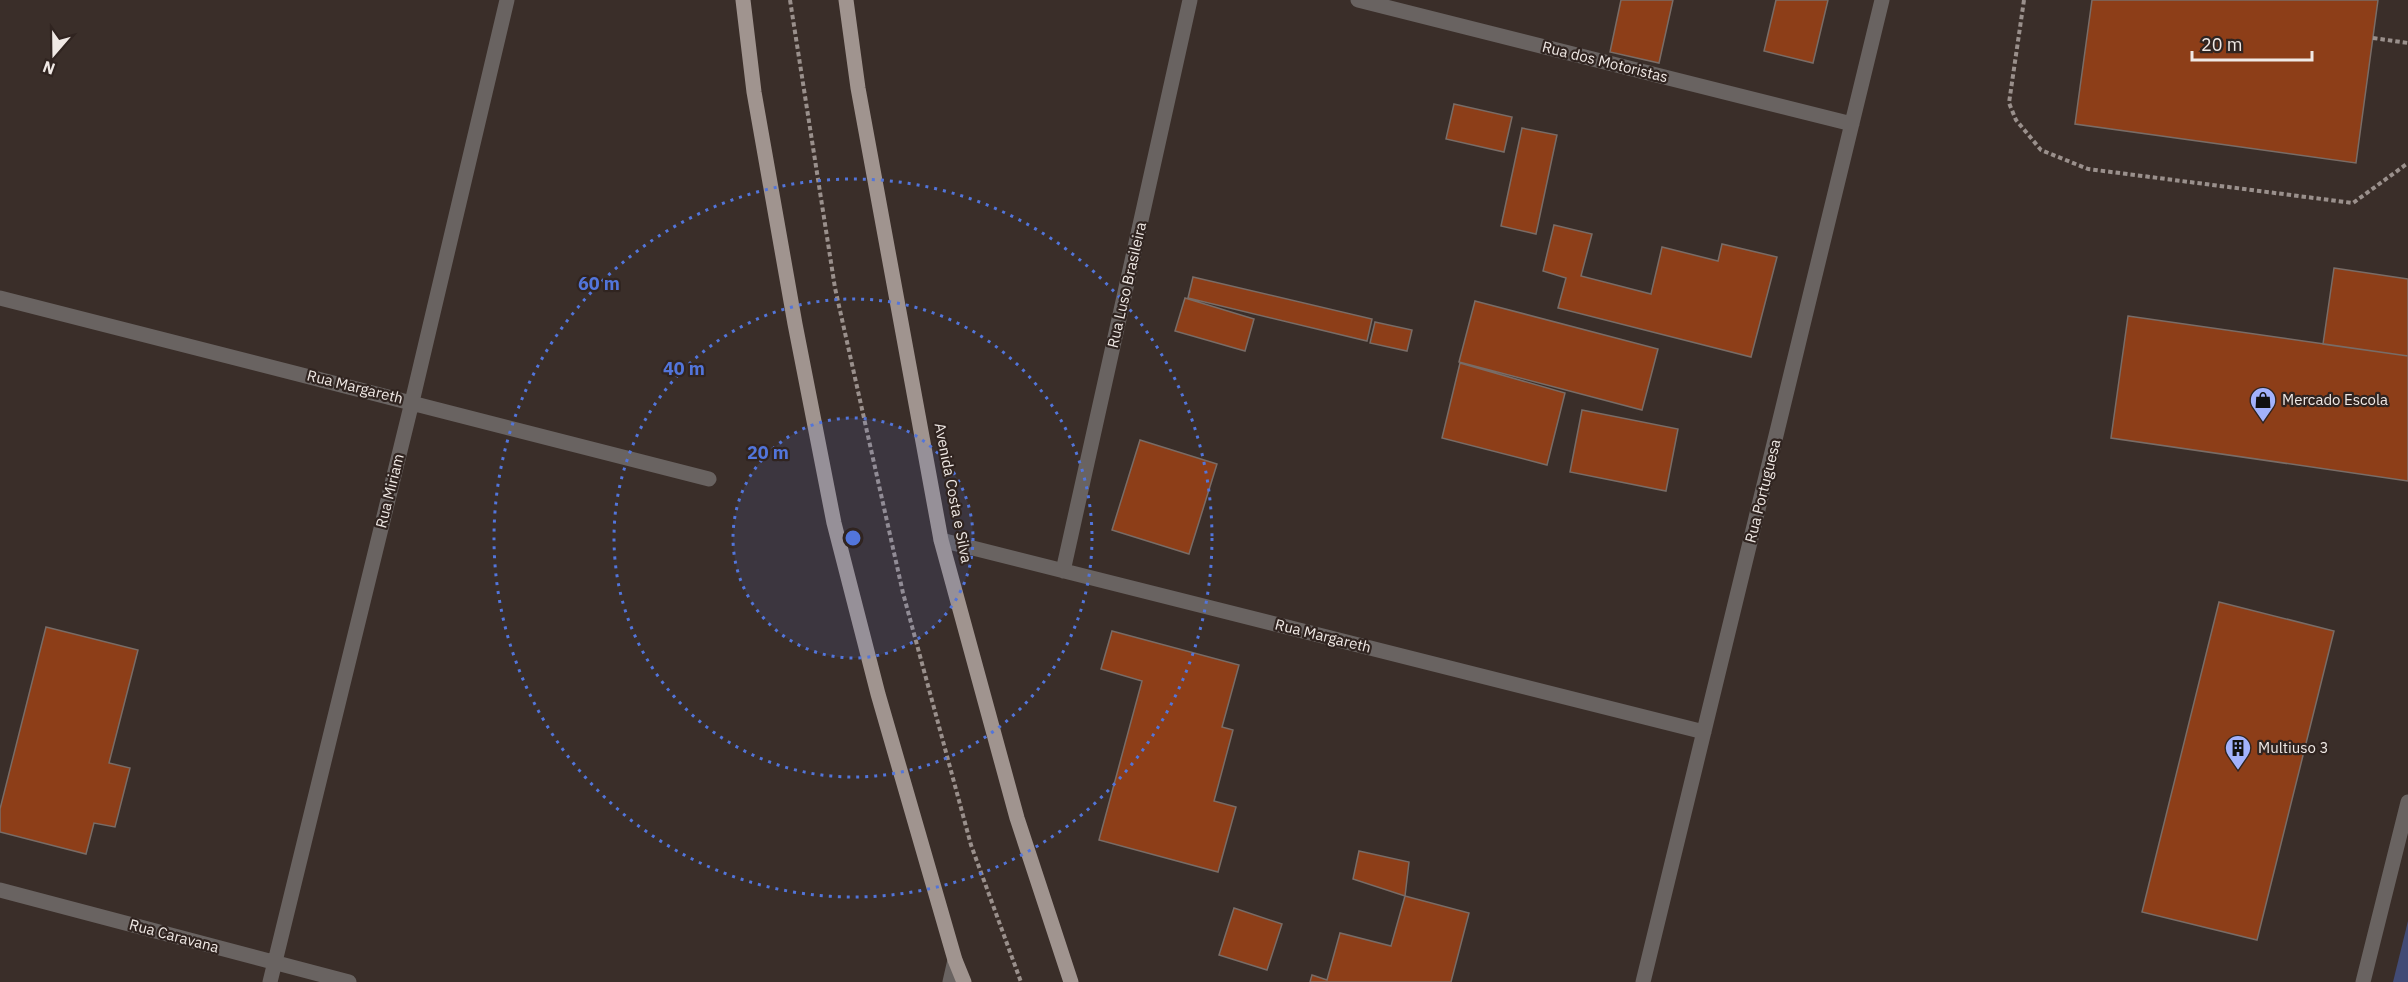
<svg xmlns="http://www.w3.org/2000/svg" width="2408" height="982" font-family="'IBM Plex Sans',sans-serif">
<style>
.green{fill:#424b75}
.building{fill:#8d3e18;stroke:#796c66;stroke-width:1.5}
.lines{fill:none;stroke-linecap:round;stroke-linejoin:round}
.path{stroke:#9a908c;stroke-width:4;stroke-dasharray:4.5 3;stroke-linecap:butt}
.street{stroke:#696361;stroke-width:15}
.primary{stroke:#a0948f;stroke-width:15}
.ring{fill:none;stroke:#5275db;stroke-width:3;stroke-dasharray:3 6}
.labels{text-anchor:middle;stroke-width:4.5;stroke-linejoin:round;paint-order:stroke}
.street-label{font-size:15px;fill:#f0e9e5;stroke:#302420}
.poi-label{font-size:15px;fill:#f0e9e5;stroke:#302420;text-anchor:start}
.centre{fill:#5275db;stroke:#302420;stroke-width:3}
.ring-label{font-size:18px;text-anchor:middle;font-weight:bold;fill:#5275db;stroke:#302420;stroke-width:4.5;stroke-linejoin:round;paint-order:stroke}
</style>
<rect width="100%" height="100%" fill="#3a2e29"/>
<path class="green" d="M2408,921v61h-15z"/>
<path class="building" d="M1621,0h52l-14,63 -49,-11z
M1776,0h52l-15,63 -49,-12z
M2092,0h286l-22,163 -281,-39z
M1454,104l58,13 -8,35 -58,-13z
M1522,128l35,7 -21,99 -35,-8z
M1554,225l38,9 -11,42 70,18 11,-47 56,14 4,-17 55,13 -26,100 -193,-49 8,-30 -23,-7z
M2334,268l74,11v77l-85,-12z
M1193,277l179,42 -5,22 -179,-43z
M1185,298l69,21 -9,32 -70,-20z
M1475,301l183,48 -16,61 -183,-48z
M2128,316l280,40v125l-297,-43z
M1375,322l37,8 -5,21 -37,-8z
M1460,363l105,30 -18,72 -105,-27z
M1582,410l96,19 -12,62 -96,-19z
M1140,440l77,24 -28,90 -77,-24z
M2219,602l115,29 -77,309 -115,-28z
M46,627l92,23 -29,113 21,5 -15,59 -21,-4 -8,31 -86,-22v-23z
M1112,631l127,34 -17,62 11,3 -19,71 22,6 -18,65 -119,-32 43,-159 -41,-12z
M1359,851l50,11 -4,34 -52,-17z
M1405,896l64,17 -18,69h-141l2,-7 15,5 13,-47 51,13z
M1234,908l48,16 -15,46 -48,-15z"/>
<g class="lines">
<path class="path" d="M790,0l45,288 68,305 68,252 50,137
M2024,0l-15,103 7,17 25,30 47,19 265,34 55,-40
M2373,38l35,5"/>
<path class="street" d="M1358,0l494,124
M0,298l709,181
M941,540l763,192
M1063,571l127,-571
M0,890l349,92
M270,982l142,-580 95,-402
M950,982l5,-22
M1643,982l239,-982
M2363,982l45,-180"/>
<path class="primary" d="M743,0l11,92 41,232 39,199 44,171 77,266 9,22
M846,0l12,88 83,452 76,278 54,164"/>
</g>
<circle cx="853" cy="538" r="120" fill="#5275db" fill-opacity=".12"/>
<g class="ring">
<circle cx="853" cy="538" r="120"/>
<circle cx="853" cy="538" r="239"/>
<circle cx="853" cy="538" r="359"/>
</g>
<defs>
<g id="shop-pin" transform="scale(1.35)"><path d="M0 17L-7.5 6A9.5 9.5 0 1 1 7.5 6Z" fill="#a2b2fd" stroke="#302420"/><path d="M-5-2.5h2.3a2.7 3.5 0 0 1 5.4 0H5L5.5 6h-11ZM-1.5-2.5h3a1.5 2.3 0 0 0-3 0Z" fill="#111"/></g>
<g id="building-pin" transform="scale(1.35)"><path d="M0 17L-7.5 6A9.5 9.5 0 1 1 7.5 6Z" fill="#a2b2fd" stroke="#302420"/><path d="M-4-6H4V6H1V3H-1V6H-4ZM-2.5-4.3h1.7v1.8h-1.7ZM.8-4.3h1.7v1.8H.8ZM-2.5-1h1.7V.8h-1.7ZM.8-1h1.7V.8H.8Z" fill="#111"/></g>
</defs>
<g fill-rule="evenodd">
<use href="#shop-pin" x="2263" y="400"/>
<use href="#building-pin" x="2238" y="748"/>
</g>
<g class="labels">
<g class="street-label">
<text transform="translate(1605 62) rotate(14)" y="5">Rua dos Motoristas</text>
<text transform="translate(1127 285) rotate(-77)" y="5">Rua Luso Brasileira</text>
<text transform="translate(355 387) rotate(14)" y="5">Rua Margareth</text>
<text transform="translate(390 491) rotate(-76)" y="5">Rua Miriam</text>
<text transform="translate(1763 491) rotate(-76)" y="5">Rua Portuguesa</text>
<text transform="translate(953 493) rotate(79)" y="5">Avenida Costa e Silva</text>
<text transform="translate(1323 636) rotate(14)" y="5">Rua Margareth</text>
<text transform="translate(174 936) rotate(15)" y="5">Rua Caravana</text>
</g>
<g class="poi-label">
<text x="2282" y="405">Mercado Escola</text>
<text x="2258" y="753">Multiuso 3</text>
</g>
</g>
<circle cx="853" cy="538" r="9" class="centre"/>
<g class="ring-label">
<text x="599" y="290">60 m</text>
<text x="684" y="375">40 m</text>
<text x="768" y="459">20 m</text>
</g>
<g transform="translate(54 54) rotate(200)" stroke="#302420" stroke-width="4.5" paint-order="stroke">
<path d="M0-4.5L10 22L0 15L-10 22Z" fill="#f0e9e5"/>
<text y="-9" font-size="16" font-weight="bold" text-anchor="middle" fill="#f0e9e5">N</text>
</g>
<path d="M2192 51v9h120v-9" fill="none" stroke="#f0e9e5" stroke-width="3"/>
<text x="2201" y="51" font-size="18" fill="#f0e9e5" stroke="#302420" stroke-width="4.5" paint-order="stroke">20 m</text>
</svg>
